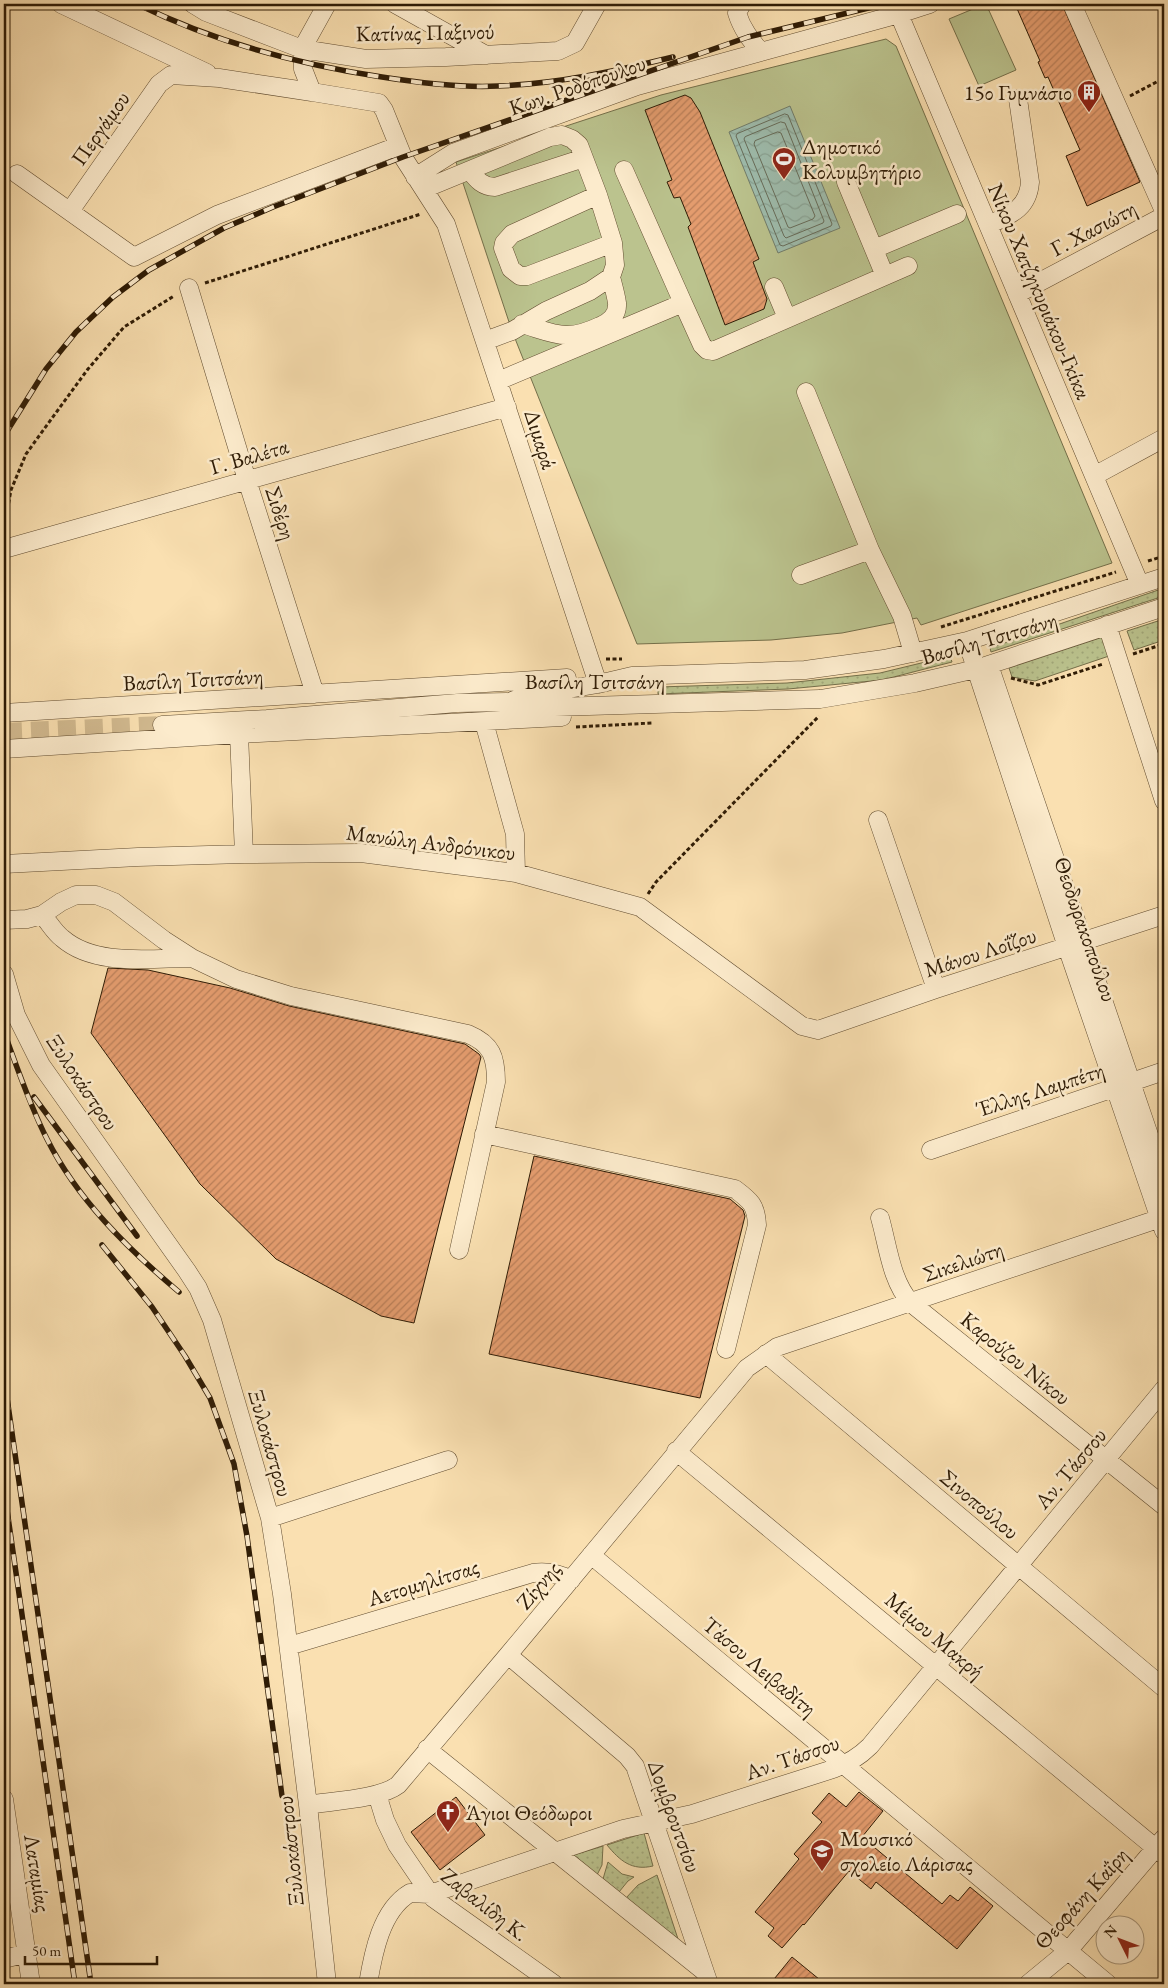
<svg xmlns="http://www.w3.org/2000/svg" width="1168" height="1988" font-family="'EB Garamond',serif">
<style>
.grass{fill:url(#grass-dots);stroke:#746f4a}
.pitch{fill:#bbc38e;stroke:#746f4a}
.water{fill:url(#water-waves);stroke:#717c6a}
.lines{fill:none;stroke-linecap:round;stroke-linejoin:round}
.shore{stroke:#666c5a;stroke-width:1}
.building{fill:url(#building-hatch);stroke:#2e1b05}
.minor-tunnel{stroke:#d1b98f;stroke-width:18;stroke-dasharray:18 9;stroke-linecap:butt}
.minor-casing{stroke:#614c30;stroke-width:19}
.path{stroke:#2e1b05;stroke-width:3;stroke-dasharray:4 2.5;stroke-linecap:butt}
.minor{stroke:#fcebcc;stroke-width:18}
.rail-casing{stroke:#2e1b05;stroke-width:5.5}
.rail{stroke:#fcebcc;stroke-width:4;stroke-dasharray:11;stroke-linecap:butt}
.labels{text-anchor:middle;stroke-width:5;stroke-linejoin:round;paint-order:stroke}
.street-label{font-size:22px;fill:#2e1b05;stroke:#fcebcc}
.poi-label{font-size:22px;fill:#2e1b05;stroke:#fcebcc;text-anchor:start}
</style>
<defs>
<pattern id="grass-dots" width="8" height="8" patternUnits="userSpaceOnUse" patternTransform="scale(1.25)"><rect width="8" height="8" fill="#bbc38e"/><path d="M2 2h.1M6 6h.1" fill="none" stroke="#a1a779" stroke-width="1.8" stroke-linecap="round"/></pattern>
<pattern id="water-waves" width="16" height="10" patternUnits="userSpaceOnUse" patternTransform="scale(1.25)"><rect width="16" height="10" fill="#9ebdae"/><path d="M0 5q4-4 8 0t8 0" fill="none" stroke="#88a294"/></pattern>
<pattern id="building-hatch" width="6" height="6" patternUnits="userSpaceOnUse" patternTransform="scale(1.25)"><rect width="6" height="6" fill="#e59d6f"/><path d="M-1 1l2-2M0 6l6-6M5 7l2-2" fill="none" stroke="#ba7f59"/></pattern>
</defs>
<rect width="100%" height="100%" fill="#fae0b1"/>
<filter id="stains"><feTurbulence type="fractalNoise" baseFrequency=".004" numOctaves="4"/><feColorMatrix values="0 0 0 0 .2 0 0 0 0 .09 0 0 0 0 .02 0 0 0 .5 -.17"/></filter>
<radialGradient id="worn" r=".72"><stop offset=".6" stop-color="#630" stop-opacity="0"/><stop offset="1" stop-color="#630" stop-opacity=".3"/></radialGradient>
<path class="grass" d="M1164,588v8l-173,56 -1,-4z
M1164,619v21l-30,10 -7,-19z
M1103,637l6,19 -74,25 -23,-4 -3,-9z
M950,656l2,6 -70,18 -94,9 -130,5v-7l129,-4 93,-10z
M644,1833l9,33c-21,5 -33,-5 -46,-21z
M603,1846l-1,19 -5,10 -23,-20z
M608,1862l14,12 12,3 -6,4 -9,11 -16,-13z
M657,1875l21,64 -52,-41 12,-13z"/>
<path class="pitch" d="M985,4h1l30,66 -37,16 -30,-67z
M886,39l10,7 216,517 -191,62 -4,-7 -75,15 -71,7 -134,4 -125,-313 -56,-169 205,-67z"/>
<path class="water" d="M790,106l50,122 -62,25 -49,-121z"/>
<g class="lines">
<path class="shore" d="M785,114l3,1 44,109 -1,2 -48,20 -3,-1 -44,-109 1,-2z
M781,122l4,1 39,98 -1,2 -37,15 -2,-2 -40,-97 1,-2z
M778,132l3,1 34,83 -2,3 -23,9 -2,-1 -34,-83 1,-3z"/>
</g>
<path class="building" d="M1015,4h47l78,178 -53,24 -21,-50 14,-6 -32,-73 -3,1 -7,-16 2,-1z
M685,95l6,3 9,14 59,147 -6,3 14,37 -3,10 -39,16 -37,-98 3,-3 -11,-27 -6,1 -7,-16 5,-2 -27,-70z
M108,968l40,2 82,18 59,18 176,38 14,10 2,3 -67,266 -33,-7 -105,-57 -76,-75 -109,-151z
M534,1156l196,43 13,11 2,6 -45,182 -211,-44z
M859,1792l24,19 -21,26 80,67 8,-9 8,6 12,-14 23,19 -36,43 -81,-67 -5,7 -22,-18 -45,54 -1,-1 -21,24 -14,-12 6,-8 -19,-16 44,-53 -5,-5 28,-32 -10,-9 17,-20 17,14z
M456,1797l29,38 -45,35 -29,-38z
M792,1957l33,27h-55z"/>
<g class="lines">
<path class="minor-tunnel" d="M4,732l158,-7"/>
<g class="minor-casing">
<path id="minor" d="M61,4l146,69
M193,4l13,8 96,37 64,10 80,-2 112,-6 17,-8 22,-39
M327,4l-25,45 1,20 9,23 67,11 5,7 19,47 43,67 152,460
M395,4l91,51
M742,4l-5,9c5,16 13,26 23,38
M1072,4l92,207
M899,14l241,571
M624,170l59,133
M470,171c7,9 13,16 25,16l89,-29
M17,174l117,83 83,-42 181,-69
M415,177l38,-24 184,-67 262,-72 31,-10
M846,182l39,94
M424,189l126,-52 12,-2 10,4 7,6 19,50 15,48 2,22 -4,12 -21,14 -44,20 -34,20 -27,10
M598,195l-86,39 -8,9 -1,5 8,21 9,7h7l86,-33
M70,211l89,-127 12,-9 48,3 93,14
M988,225c22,-10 40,-16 42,-43l-12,-83
M874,249l83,-35
M774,287l13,31
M189,288l58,192 68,214
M1017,294l147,-78
M522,324c34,10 44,18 78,2 10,-4 18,-11 17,-23 -1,-8 -4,-18 -6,-26
M498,381l185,-78 19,42 5,5 6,1 195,-85
M806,392l64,158 32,66 11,37
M1094,476l70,-38
M4,549l503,-142
M801,575l69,-25
M1107,625l57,176
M967,641l100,306 97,284
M989,665l175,514
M514,700l13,-4 71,-12 34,-8 173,-6 79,-11 83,-18 197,-64
M4,713l563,-35
M484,722l31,112 1,39
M162,725l105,-6 190,-16 50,-1 19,4 29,1 265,-8 95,-16 61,-14 188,-62
M239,734l5,120
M4,749l235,-15 323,-17
M878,820l58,169
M4,864l134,-7 106,-3 117,-1 155,20 124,34 162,119 16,4 118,-41 228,-74
M42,915c7,7 12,17 20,23 33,29 89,20 130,20
M4,920l23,-1 15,-4 19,-13 15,-7h20l18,7 50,38 28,18 44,21 55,17 177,38c24,10 28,23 28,48l-37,168
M4,974l12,41 25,50 146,206 11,17 14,32 58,198 12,76 26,211 19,179
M484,1134l251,55c16,12 21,16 22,36l-31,124
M931,1150l233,-79
M880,1218c8,28 11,63 31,85l253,203
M766,1354l398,334
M676,1451l488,404
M270,1518l178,-58
M591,1555l517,429
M289,1646l244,-73c14,-2 25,0 38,7
M508,1655l119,101 8,10 74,218
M427,1749l278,223
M377,1794l8,26 12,25 36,53 121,86
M4,1799l27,185
M308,1805c24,-4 72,-6 90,-20l110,-130 239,-287 30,-21 387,-130
M4,1959l23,-6
M368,1984c5,-30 13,-74 42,-91l20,1 193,-65 69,-15 141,-45c14,-5 26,-12 37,-23l294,-357
M1028,1984l40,-33 96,-113"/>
</g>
<path class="path" d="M1130,96l34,-18
M205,283l216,-69
M4,529l7,-39 15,-36 32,-44 30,-41 36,-42 50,-31
M1148,561l16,-5
M941,627l175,-55
M1133,654l31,-10
M606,659h16
M1011,678l27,7 65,-21
M576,727l76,-4
M648,894l8,-12 163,-166"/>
<use href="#minor" class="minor"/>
<g class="rail-casing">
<path id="rail" d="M137,4c77,38 160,60 245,73 38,6 77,11 116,9 59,-2 118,-15 175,-29
M4,436l42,-67 30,-37 37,-35 36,-27 75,-42 49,-21 130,-50 345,-120 137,-33
M4,1032c13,35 26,74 43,107 30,60 81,110 132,153
M34,1097l103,139
M102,1245l50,62 33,49 25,42 24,66 13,72 35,260
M4,1377l87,607
M4,1489l71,495"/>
</g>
<use href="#rail" class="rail"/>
</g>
<defs>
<g id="building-pin" transform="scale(1.25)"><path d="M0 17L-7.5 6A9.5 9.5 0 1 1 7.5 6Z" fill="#8f2418" stroke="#fcebcc"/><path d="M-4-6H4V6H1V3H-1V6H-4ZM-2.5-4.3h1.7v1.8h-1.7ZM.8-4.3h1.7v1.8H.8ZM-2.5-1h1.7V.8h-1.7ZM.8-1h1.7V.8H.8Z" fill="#fff"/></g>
<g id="stadium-pin" transform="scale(1.25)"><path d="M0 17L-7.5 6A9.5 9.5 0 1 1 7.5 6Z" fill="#8f2418" stroke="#fcebcc"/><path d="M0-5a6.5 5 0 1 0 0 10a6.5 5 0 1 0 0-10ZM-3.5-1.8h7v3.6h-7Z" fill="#fff"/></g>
<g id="church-pin" transform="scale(1.25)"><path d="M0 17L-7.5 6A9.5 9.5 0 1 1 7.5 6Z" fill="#8f2418" stroke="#fcebcc"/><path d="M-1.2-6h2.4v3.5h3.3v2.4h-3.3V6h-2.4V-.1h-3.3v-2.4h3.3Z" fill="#fff"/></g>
<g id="school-pin" transform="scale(1.25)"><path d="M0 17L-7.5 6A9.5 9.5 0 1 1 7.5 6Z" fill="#8f2418" stroke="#fcebcc"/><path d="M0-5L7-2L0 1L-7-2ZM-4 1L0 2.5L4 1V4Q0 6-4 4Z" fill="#fff"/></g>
</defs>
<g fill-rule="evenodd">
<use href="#building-pin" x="1089" y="92"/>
<use href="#stadium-pin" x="784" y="159"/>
<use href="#church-pin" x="448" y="1812"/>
<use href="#school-pin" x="822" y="1851"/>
</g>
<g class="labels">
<g class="street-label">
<text transform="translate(425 32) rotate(-1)" y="8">Κατίνας Παξινού</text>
<text transform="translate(577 85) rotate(-19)" y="8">Κων. Ροδόπουλου</text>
<text transform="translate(100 128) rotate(-55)" y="8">Περγάμου</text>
<text transform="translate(1093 228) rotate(-28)" y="8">Γ. Χασιώτη</text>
<text transform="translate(1040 291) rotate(67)" y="8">Νίκου Χατζηκυριάκου-Γκίκα</text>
<text transform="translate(541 439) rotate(72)" y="8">Διμαρά</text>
<text transform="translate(249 456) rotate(-16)" y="8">Γ. Βαλέτα</text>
<text transform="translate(281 513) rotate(72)" y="8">Σιδέρη</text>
<text transform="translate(989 638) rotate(-16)" y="8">Βασίλη Τσιτσάνη</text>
<text transform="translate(193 679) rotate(-3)" y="8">Βασίλη Τσιτσάνη</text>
<text x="595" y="689">Βασίλη Τσιτσάνη</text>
<text transform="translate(431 842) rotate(7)" y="8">Μανώλη Ανδρόνικου</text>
<text transform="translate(1086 929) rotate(71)" y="8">Θεοδωρακοπούλου</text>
<text transform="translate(980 952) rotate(-18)" y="8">Μάνου Λοΐζου</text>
<text transform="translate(83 1082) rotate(56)" y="8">Ξυλοκάστρου</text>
<text transform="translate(1040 1089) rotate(-18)" y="8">Έλλης Λαμπέτη</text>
<text transform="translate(963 1261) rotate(-19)" y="8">Σικελιώτη</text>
<text transform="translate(1016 1358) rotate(39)" y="8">Καρούζου Νίκου</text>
<text transform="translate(271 1443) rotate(74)" y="8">Ξυλοκάστρου</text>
<text transform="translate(1070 1468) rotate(-50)" y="8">Αν. Τάσσου</text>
<text transform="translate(980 1504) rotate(40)" y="8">Σινοπούλου</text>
<text transform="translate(423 1582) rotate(-17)" y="8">Αετομηλίτσας</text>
<text transform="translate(538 1585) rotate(-50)" y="8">Ζίχνης</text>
<text transform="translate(935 1635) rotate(40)" y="8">Μέμου Μακρή</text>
<text transform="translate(760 1666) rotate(40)" y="8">Τάσου Λειβαδίτη</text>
<text transform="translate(792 1757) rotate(-19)" y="8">Αν. Τάσσου</text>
<text transform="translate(675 1816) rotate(70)" y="8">Δομβρουτσίου</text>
<text transform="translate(290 1851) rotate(-96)" y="8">Ξυλοκάστρου</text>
<text transform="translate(38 1873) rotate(81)" y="8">Λαταμίας</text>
<text transform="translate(1081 1898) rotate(-48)" y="8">Θεοφάνη Καΐρη</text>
<text transform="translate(485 1904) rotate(38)" y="8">Ζαβαλίδη Κ.</text>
</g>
<g class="poi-label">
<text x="1072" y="100" text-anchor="end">15ο Γυμνάσιο</text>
<text x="802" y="154">Δημοτικό<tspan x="802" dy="25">Κολυμβητήριο</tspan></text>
<text x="466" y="1820">Άγιοι Θεόδωροι</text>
<text x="840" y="1846">Μουσικό<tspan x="840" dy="25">σχολείο Λάρισας</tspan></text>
</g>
</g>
<rect width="1168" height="1988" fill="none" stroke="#fae0b1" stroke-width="20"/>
<rect x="5" y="5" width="1158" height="1978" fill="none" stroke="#2e1b05" stroke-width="2.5"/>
<rect x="10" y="10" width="1148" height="1968" fill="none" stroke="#2e1b05"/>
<g transform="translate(1120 1940) rotate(312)"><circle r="24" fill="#fcebcc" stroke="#aa987c"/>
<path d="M0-4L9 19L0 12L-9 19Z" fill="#8f2418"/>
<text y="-8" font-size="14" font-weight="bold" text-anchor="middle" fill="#2e1b05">N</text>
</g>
<path d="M25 1956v8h132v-8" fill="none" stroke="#2e1b05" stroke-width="2.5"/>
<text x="32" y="1956" font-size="15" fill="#2e1b05" stroke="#fcebcc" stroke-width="4" paint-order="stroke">50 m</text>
<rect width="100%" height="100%" filter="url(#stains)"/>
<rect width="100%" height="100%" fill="url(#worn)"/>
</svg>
